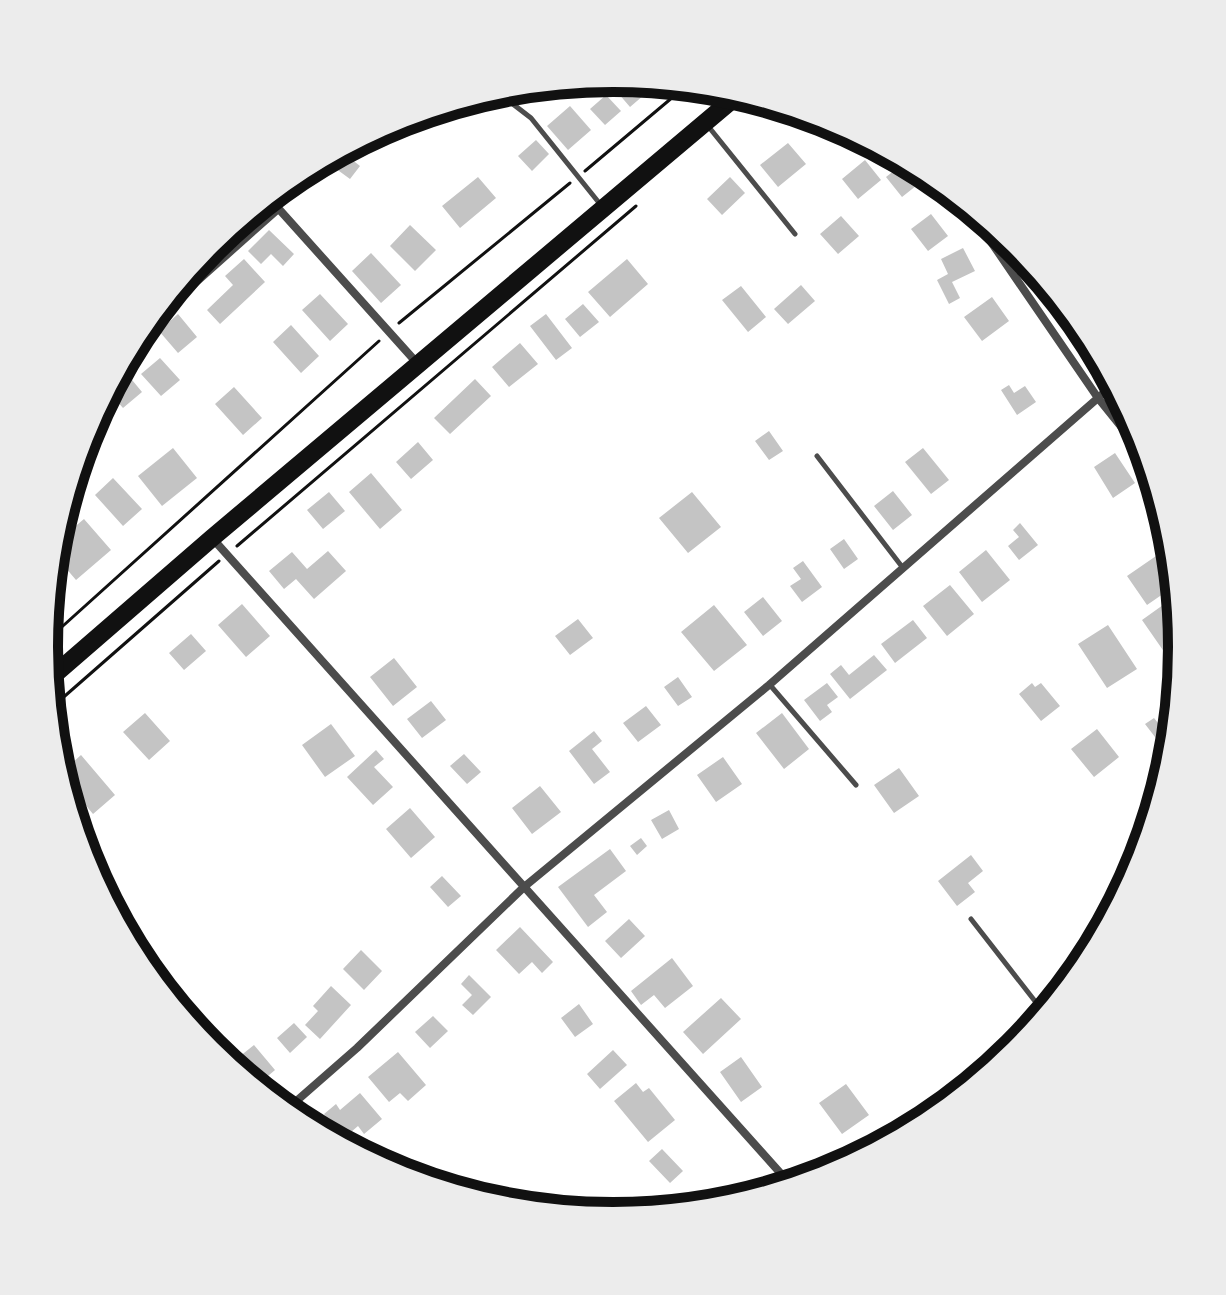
<svg xmlns="http://www.w3.org/2000/svg" width="1226" height="1295" font-family="'Golos Text',sans-serif">
<style>
.building{fill:#c4c4c4}
.lines{fill:none;stroke-linecap:round;stroke-linejoin:round}
.path{stroke:#111;stroke-width:3}
.service{stroke:#4c4c4c;stroke-width:5}
.minor{stroke:#4c4c4c;stroke-width:8}
.primary{stroke:#111;stroke-width:18}
.rim{fill:none;stroke:#111;stroke-width:10}
</style>
<rect width="100%" height="100%" fill="#fff"/>
<path class="building" d="M606,79h7l45,4 -28,24z
M606,95l15,16 -16,14 -15,-16z
M570,106l21,24 -23,20 -21,-24z
M807,115l24,7 11,6 -13,12z
M536,140l13,14 -17,17 -14,-15z
M788,143l18,21 -28,23 -18,-22z
M341,151l19,15 -10,13 -26,-19z
M865,160l16,20 -23,19 -16,-20z
M905,162l13,7 8,9 -24,19 -16,-20z
M478,177l18,21 -36,30 -18,-22z
M730,177l15,16 -23,22 -15,-16z
M931,214l17,22 -20,15 -17,-22z
M841,216l18,20 -21,18 -18,-20z
M410,225l26,25 -21,21 -25,-25z
M269,230l25,24 -11,12 -12,-12 -10,10 -13,-13z
M997,230l15,13 -4,3z
M963,248l12,23 -23,11 8,16 -11,6 -12,-24 11,-6 -7,-15z
M371,253l30,32 -20,18 -29,-32z
M244,259l21,23 -45,42 -13,-14 26,-25 -8,-9z
M627,259l21,25 -38,33 -22,-25z
M1035,270l24,28 -5,4z
M801,285l14,16 -27,23 -14,-15z
M741,286l25,31 -18,15 -26,-32z
M320,294l28,30 -18,17 -28,-31z
M992,297l17,24 -27,20 -18,-24z
M583,304l16,18 -19,15 -15,-18z
M178,314l19,23 -19,16 -19,-22z
M546,314l26,34 -16,12 -26,-34z
M291,325l28,31 -18,17 -28,-31z
M520,343l18,21 -29,23 -17,-20z
M160,358l20,22 -19,16 -20,-22z
M123,369l19,23 -19,16 -15,-17z
M475,379l16,17 -41,38 -16,-16z
M1009,385l5,8 11,-7 11,16 -19,13 -16,-25z
M234,387l28,31 -19,17 -28,-31z
M96,414l9,11 -22,18 4,-14z
M769,431l14,20 -14,9 -14,-19z
M418,442l15,18 -22,19 -15,-17z
M173,448l24,30 -35,28 -24,-30z
M923,448l26,32 -18,14 -26,-32z
M1115,453l20,30 -22,15 -19,-31z
M371,473l31,37 -22,19 -31,-37z
M113,478l29,31 -19,17 -28,-31z
M893,491l19,24 -19,15 -19,-24z
M329,492l16,19 -22,18 -16,-19z
M692,492l29,35 -33,26 -29,-35z
M84,519l27,31 -35,30 -23,-27 1,-9z
M1020,523l18,22 -19,15 -11,-14 11,-9 -6,-7z
M844,539l14,20 -14,10 -14,-20z
M1172,545l4,40 -29,20 -20,-29z
M986,550l24,30 -28,22 -23,-30z
M328,551l18,20 -32,28 -18,-20 -12,10 -15,-18 23,-19 15,17z
M803,561l19,26 -20,15 -12,-16 11,-7 -8,-11z
M950,585l24,29 -27,22 -24,-30z
M50,587l9,9 -11,11z
M763,597l19,24 -19,15 -19,-24z
M1170,600l8,12 4,34 -15,10 -25,-36z
M242,604l28,32 -24,21 -28,-32z
M714,605l33,40 -33,26 -33,-39z
M578,619l15,19 -23,17 -15,-19z
M913,620l14,18 -32,25 -14,-19z
M1108,625l29,44 -30,19 -29,-44z
M191,634l15,17 -22,19 -15,-17z
M874,655l13,15 -37,29 -20,-25 11,-9 8,10z
M394,658l23,29 -24,19 -23,-29z
M678,677l14,20 -14,9 -14,-19z
M827,683l11,14 -11,8 5,7 -12,9 -16,-21z
M1032,683l3,4 6,-4 19,23 -19,15 -22,-27z
M431,701l15,19 -24,18 -15,-19z
M646,706l15,19 -23,17 -15,-19z
M145,713l25,28 -21,19 -26,-28z
M782,713l27,36 -25,20 -28,-36z
M1154,718l4,5 7,-5 9,12 -2,15 -7,5 -20,-26z
M331,724l24,32 -30,21 -23,-32z
M1097,729l22,28 -25,20 -23,-28z
M594,731l8,10 -10,8 18,23 -16,12 -25,-33z
M376,750l8,9 -10,8 19,20 -20,18 -26,-28z
M464,754l17,18 -14,12 -17,-18z
M81,755l34,40 -22,19 -33,-40z
M723,757l19,27 -26,18 -19,-27z
M899,768l20,28 -25,17 -20,-28z
M540,786l21,26 -29,22 -20,-26z
M410,808l25,29 -24,21 -25,-29z
M669,810l10,19 -17,10 -11,-19z
M641,838l6,8 -10,9 -7,-9z
M610,849l16,22 -32,24 13,17 -19,15 -30,-40z
M971,855l12,16 -15,12 7,9 -18,14 -19,-25z
M442,876l19,20 -13,11 -18,-20z
M629,919l16,17 -24,22 -16,-17z
M520,927l33,35 -11,11 -10,-11 -13,12 -23,-24z
M361,950l21,21 -18,19 -21,-21z
M672,958l21,28 -28,22 -11,-13 -13,10 -10,-14z
M469,975l22,22 -18,18 -11,-10 10,-10 -11,-11z
M331,986l20,19 -31,34 -15,-14 13,-14 -5,-5z
M721,998l20,21 -38,35 -20,-22z
M579,1004l14,20 -18,13 -14,-19z
M433,1016l15,15 -18,17 -15,-16z
M294,1023l13,14 -17,16 -13,-15z
M254,1045l21,25 -20,17 -26,-22z
M613,1050l14,15 -27,24 -13,-15z
M398,1052l28,33 -18,16 -8,-8 -11,9 -21,-25z
M741,1057l21,30 -21,15 -21,-30z
M636,1083l7,9 6,-4 26,32 -27,22 -34,-41z
M846,1084l23,31 -27,19 -23,-31z
M360,1093l22,26 -18,15 -6,-8 -14,12 -20,-24 12,-10 4,6z
M913,1114l8,11 -17,9 -6,-9z
M662,1149l21,22 -13,12 -21,-22z"/>
<g class="lines">
<path class="path" d="M585,171l101,-85
M399,323l171,-140
M237,546l399,-340
M44,643l335,-302
M50,709l169,-148"/>
<path class="service" d="M496,91l35,27 69,86
M708,126l87,108
M817,456l86,112
M770,685l86,100
M971,919l74,95"/>
<path class="minor" d="M269,198l148,165
M965,204l133,194 50,62
M139,333l138,-123
M213,539l578,646
M285,1111l72,-63 167,-161 245,-202 345,-301"/>
<path class="primary" d="M47,681l165,-143 527,-444"/>
</g>
<path d="M0 0H1226V1295H0ZM58 647a555 555 0 1 1 1110 0a555 555 0 1 1-1110 0Z" fill="#ececec" fill-rule="evenodd"/>
<path class="rim" d="M58 647a555 555 0 1 1 1110 0a555 555 0 1 1-1110 0Z"/>
</svg>
